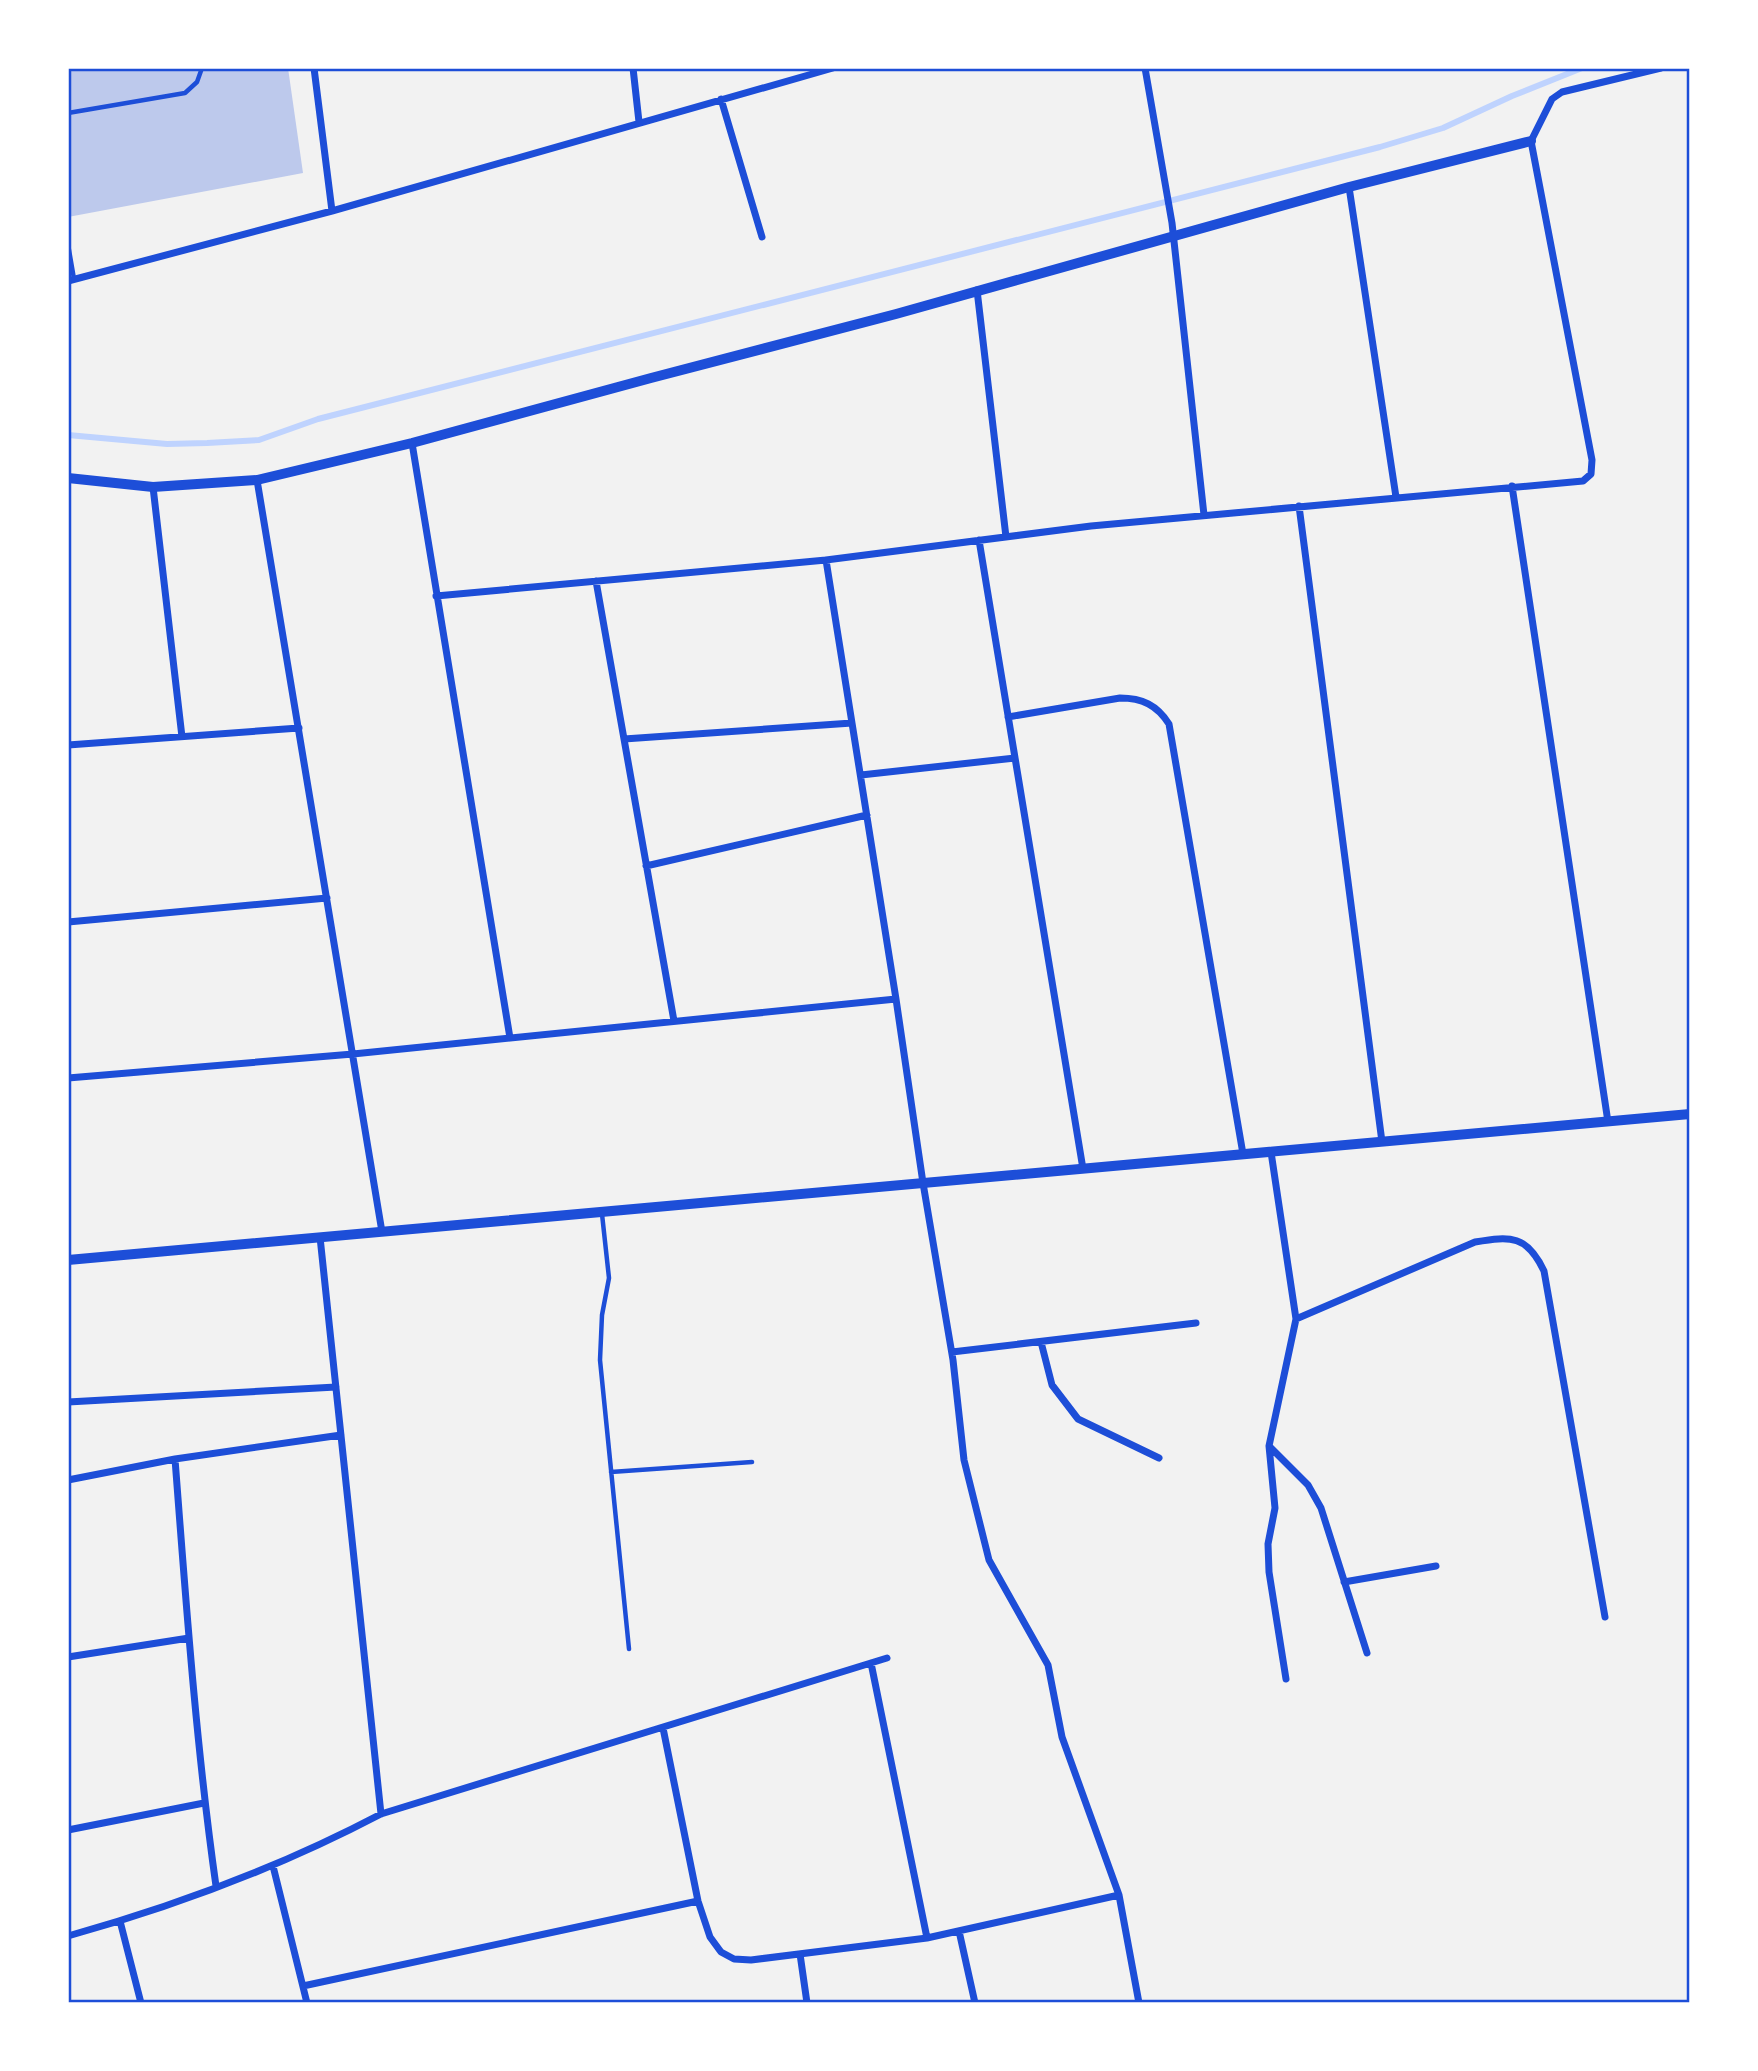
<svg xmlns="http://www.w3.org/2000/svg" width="1758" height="2071" font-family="Manrope,sans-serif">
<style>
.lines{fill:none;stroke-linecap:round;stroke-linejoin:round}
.stream{stroke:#bfd3fe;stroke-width:6}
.building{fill:#bdc9ec}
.service{stroke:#1d4ed8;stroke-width:4.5}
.minor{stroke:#1d4ed8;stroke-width:7}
.tertiary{stroke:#1d4ed8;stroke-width:10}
.neatline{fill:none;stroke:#1d4ed8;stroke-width:2.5}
</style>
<rect width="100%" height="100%" fill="#f2f2f2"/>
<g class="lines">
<path class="stream" d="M68,435l99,9 40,-1 52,-3 59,-21 1062,-272 63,-19 69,-32 70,-28"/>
</g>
<path class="building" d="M68,68h220l15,105 -235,44z"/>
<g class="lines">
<path class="service" d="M68,113l117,-20 12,-11 5,-14
M68,244l6,35
M602,1214l7,64 -7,37 -2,45 29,289
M611,1472l141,-10"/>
<path class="minor" d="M314,68l18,143
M633,68l6,54
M1145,68l27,155 32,292
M721,99l41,138
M1349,187l47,310
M68,281l264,-70 501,-143
M977,290l29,247
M412,443l98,595
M257,480l125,752
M1512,486l96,636
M153,487l29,250
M1299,506l83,636
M979,540l104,629
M826,560l70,439 27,184 30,177 11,100 25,100 59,105 14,72 57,158 20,108
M596,581l78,440
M436,596l390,-36 265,-34 492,-45 8,-7 1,-14 -61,-319 21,-42 10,-7 99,-24
M1008,717l112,-19c22,0 37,7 49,26l74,430
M624,739l228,-16
M68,745l231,-17
M861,775l154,-17
M646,866l221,-51
M68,922l259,-24
M68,1078l285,-24 543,-55
M1271,1152l25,167 -27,127 6,62 -7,36 1,28 17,107
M320,1237l61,577
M1296,1319l179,-77c36,-6 52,-7 69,29l61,346
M1041,1342l11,43 26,34 81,39
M952,1352l244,-29
M68,1402l268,-15
M1270,1447l38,38 13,23 46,145
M175,1459c11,143 21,286 41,427
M68,1480l107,-21 166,-24
M1344,1582l92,-16
M68,1657l121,-19
M871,1663l56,275
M663,1728l35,173 12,36 11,15 13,7 17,1 176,-22 192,-43
M68,1830l136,-27
M273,1866l34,137
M120,1921l21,82
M959,1931l16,72
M68,1936c108,-30 214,-70 313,-122l506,-156
M800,1954l7,49
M303,1986l395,-85"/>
<path class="tertiary" d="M68,478l85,9 104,-7 155,-37 239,-65 245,-64 453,-127 182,-46
M68,1260l1622,-146"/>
</g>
<rect width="1758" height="2071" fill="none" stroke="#ffffff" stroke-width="140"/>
<rect x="70" y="70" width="1618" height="1931" class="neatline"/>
</svg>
